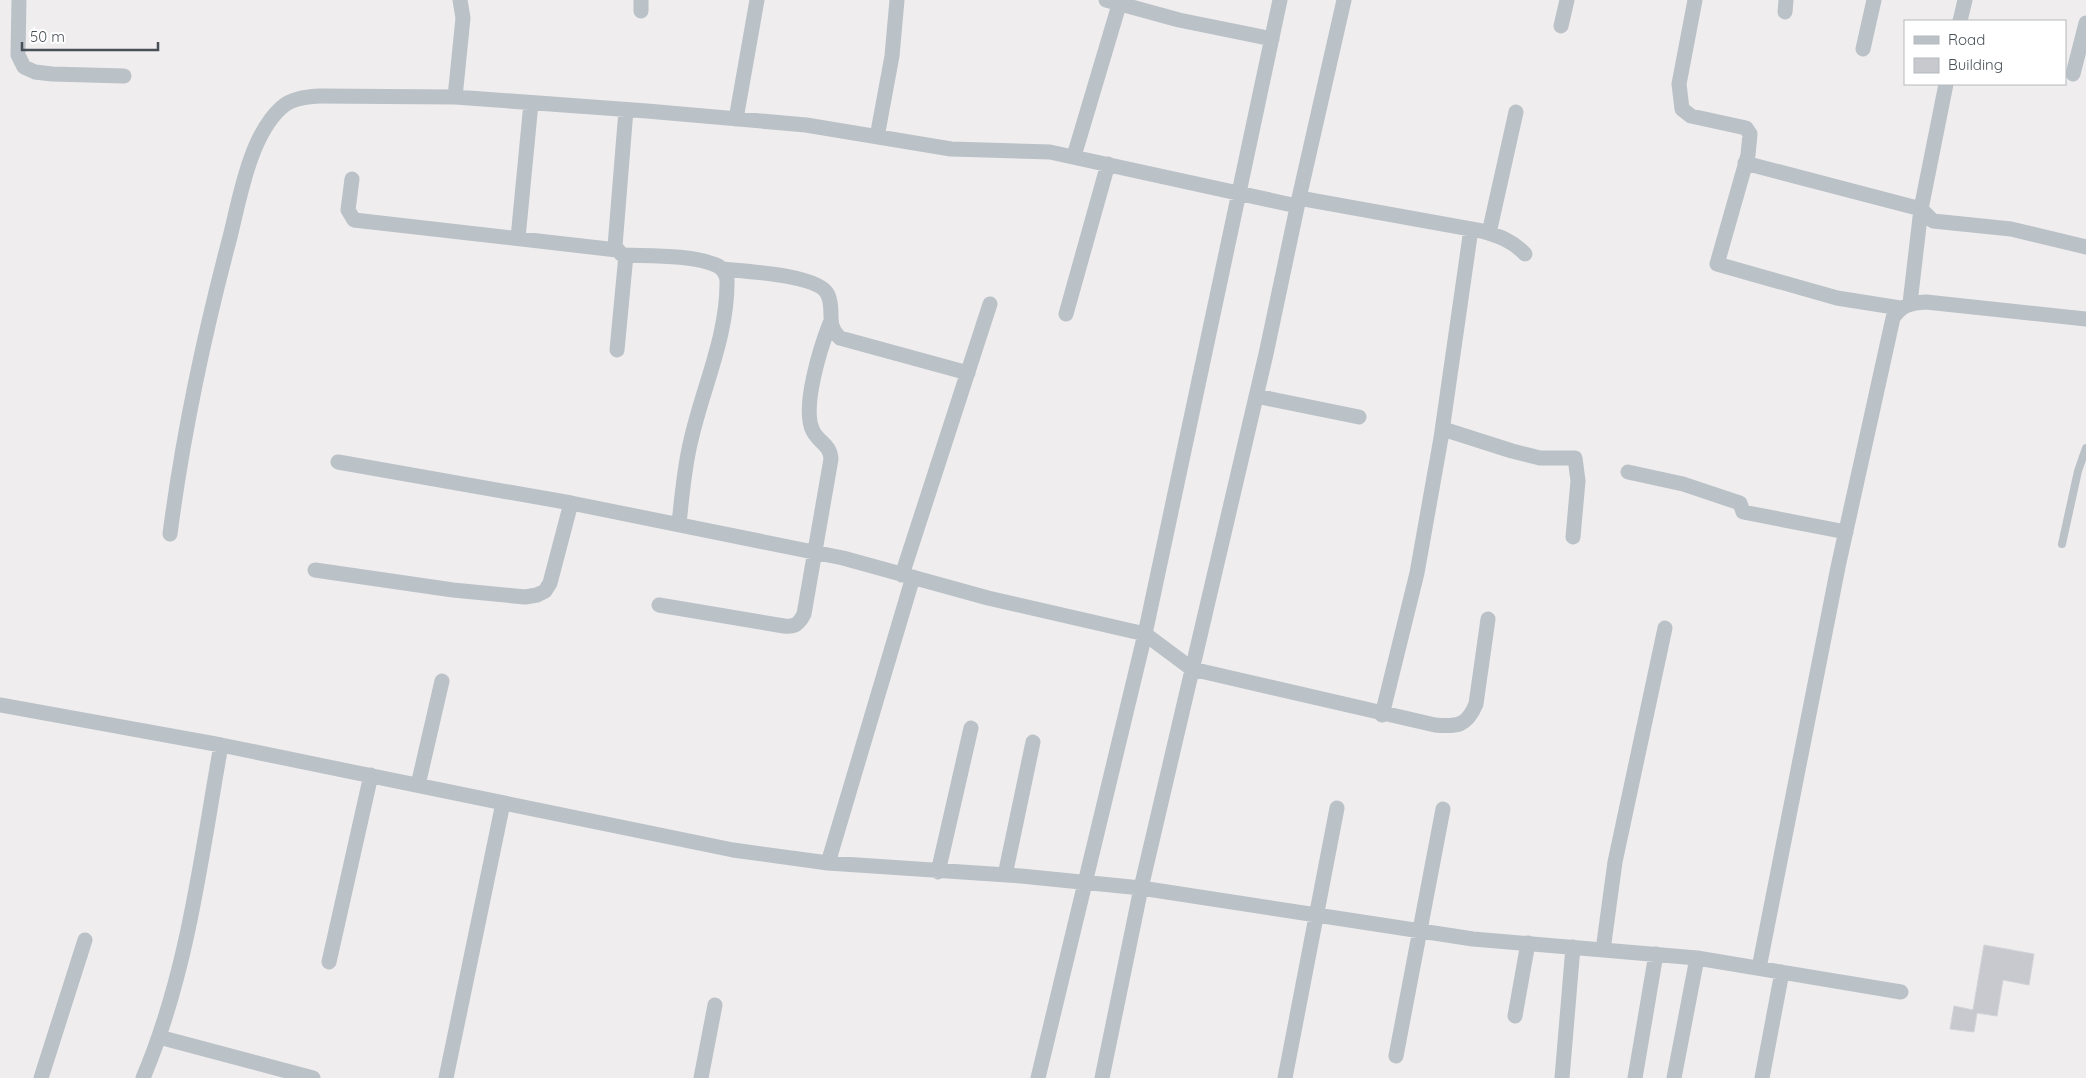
<svg xmlns="http://www.w3.org/2000/svg" width="2086" height="1078" font-family="Quicksand,sans-serif">
<style>
.building{fill:#c7c9cf;stroke:#d1d3d8}
.lines{fill:none;stroke-linecap:round;stroke-linejoin:round}
.lane{stroke:#bac1c7;stroke-width:8}
.street{stroke:#bac1c7;stroke-width:15}
</style>
<rect width="100%" height="100%" fill="#efeded"/>
<path class="building" d="M1984,945l50,9 -5,31 -26,-5 -6,36 -20,-3 -3,19 -24,-3 4,-23 19,4z"/>
<g class="lines">
<path class="lane" d="M2062,544l16,-73 8,-23"/>
<path class="street" d="M19,0l-1,55 6,12 11,5 17,2 72,2
M1106,0l73,20 93,19
M1695,0l-16,84 3,25 9,7 55,12 4,6 -2,21 -31,109 120,34 63,10
M641,11v-11
M1785,12l1,-12
M1960,21l5,-21
M1561,26l6,-26
M1863,49l11,-49
M2073,74l13,-51
M455,97l8,-79 -3,-18
M626,110l-11,136 6,8 5,1c26,1 66,0 90,10 7,3 10,8 11,15 1,55 -24,107 -36,160 -7,28 -9,56 -12,84
M736,119l21,-119
M877,137l15,-81 5,-56
M1074,156l45,-151
M1745,163l176,46 12,12 78,8 75,18
M352,179l-4,31 6,10 263,30
M1299,198l183,33c17,5 31,10 43,23
M1489,233l27,-121
M518,238l13,-135
M722,269c22,2 98,6 106,26 7,16 -3,30 12,43l128,35
M1910,303l11,-94 25,-125
M1066,314l42,-150
M617,350l9,-95
M1256,396l103,21
M1443,429l69,22 28,7h35l3,23 -5,56
M338,462l233,41 272,55 145,40 157,36 47,35 243,56c22,2 32,1 41,-21l12,-85
M1628,472l55,12 57,19 3,9 103,20
M170,534c13,-101 34,-199 60,-297 10,-40 20,-101 51,-129 10,-10 26,-11 39,-12l135,1 192,14 159,14 145,24 99,3 247,54
M315,570l138,20 72,7 12,-2 8,-4 5,-8 21,-80
M902,575l88,-271
M659,605l125,21c11,1 15,-2 20,-12l27,-155c-1,-15 -12,-16 -18,-28 -12,-23 8,-85 17,-108
M0,705l221,40 512,105 95,13 193,13 120,12 332,51 224,19 204,34
M1382,715l35,-142 24,-135 30,-209
M418,785l24,-104
M828,863l85,-286
M938,872l33,-144
M1005,875l28,-133
M1603,950l12,-88 50,-234
M329,962l42,-187
M1759,968l79,-401 55,-249c9,-13 17,-15 33,-16l160,17
M1515,1016l13,-73
M159,1037l154,41
M1396,1056l47,-247
M41,1078l44,-138
M143,1078c45,-106 58,-221 78,-333
M446,1078l57,-275
M701,1078l14,-73
M1038,1078l107,-444 135,-634
M1102,1078l39,-190 125,-534 33,-156 45,-198
M1285,1078l52,-270
M1562,1078l11,-131
M1635,1078l21,-124
M1674,1078l23,-120
M1762,1078l20,-106"/>
</g>
<rect x="1904" y="20" width="162" height="65" fill="#ffffff" stroke="#b5b9bc"/>
<rect x="1914" y="36" width="25" height="8" fill="#bac1c7" stroke="#b5b9bc"/>
<text x="1948" y="45" font-size="15" fill="#475057">Road</text>
<rect x="1914" y="58" width="25" height="15" fill="#c7c9cf" stroke="#b5b9bc"/>
<text x="1948" y="70" font-size="15" fill="#475057">Building</text>
<path d="M22 42v8h136v-8" fill="none" stroke="#475057" stroke-width="2.5"/>
<text x="30" y="42" font-size="15" fill="#475057" stroke="#ffffff" stroke-width="4" paint-order="stroke">50 m</text>
</svg>
